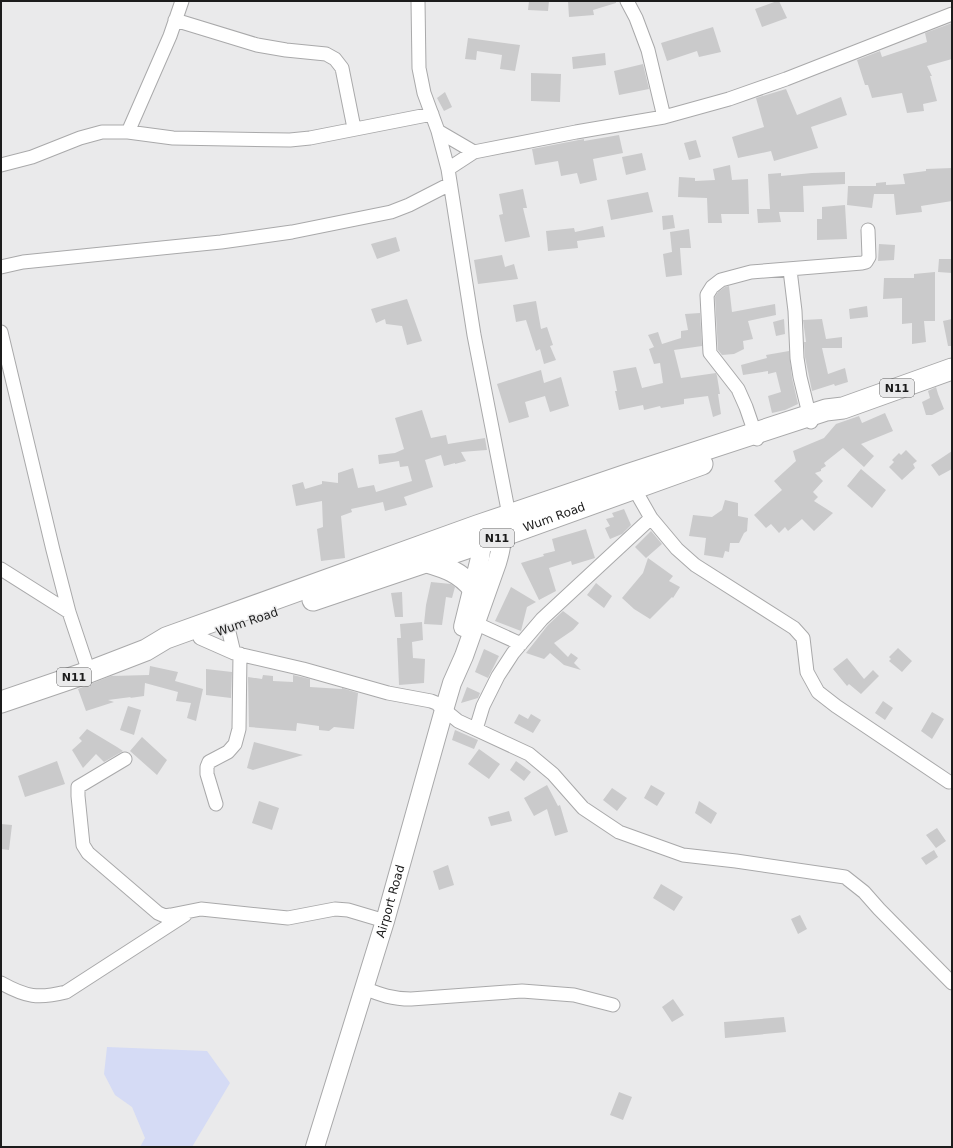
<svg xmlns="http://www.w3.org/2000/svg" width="953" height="1148" font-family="'DejaVu Sans',sans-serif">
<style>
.green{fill:#d5dbf5}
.building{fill:#cacacb}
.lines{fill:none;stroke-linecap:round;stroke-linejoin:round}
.minor-casing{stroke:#a9a9aa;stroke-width:15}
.secondary-casing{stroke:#a9a9aa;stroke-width:20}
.trunk-casing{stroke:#a9a9aa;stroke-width:23}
.minor{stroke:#fff;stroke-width:13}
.secondary{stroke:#fff;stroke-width:18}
.trunk{stroke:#fff;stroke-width:21}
.labels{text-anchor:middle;stroke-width:3;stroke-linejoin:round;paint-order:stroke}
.shield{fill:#eaeaeb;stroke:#5a5a5a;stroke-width:1}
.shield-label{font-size:11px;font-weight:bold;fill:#1c1c1c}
.street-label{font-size:12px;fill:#1c1c1c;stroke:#eaeaeb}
</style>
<rect width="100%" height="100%" fill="#eaeaeb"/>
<path class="green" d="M107,1047l100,4 23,32 -38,64h-52l5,-9 -13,-31 -17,-12 -11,-21z"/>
<path class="building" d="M529,1h20l-1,10 -20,-1z
M568,1h48v2l-23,7 1,5 -25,2z
M777,1h2l8,17 -25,9 -7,-18z
M952,23v36l-25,7 5,10h-2l7,25 -14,3 1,7 -17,2 -5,-20 -30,5 -4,-13h-3l-8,-25 23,-9 2,6 45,-15 -2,-9z
M713,27l8,25 -22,5 -2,-6 -30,10 -6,-18z
M468,38l52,7 -5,26 -15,-2 2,-14 -25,-4 -1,9 -11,-1z
M605,53l1,12 -33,4 -1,-12z
M643,64l6,25 -30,6 -5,-24z
M531,73l30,1 -1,28 -29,-1z
M786,89l11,26 44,-18 6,18 -36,12 7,21 -44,13 -3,-10 -33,7 -6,-21 32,-10 -8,-29z
M445,92l7,15 -8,4 -7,-13z
M619,135l4,18 -30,6 4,21 -17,4 -3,-11 -16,3 -3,-15 -23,4 -3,-16 52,-10v2z
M696,140l5,17 -12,3 -5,-17z
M642,153l4,17 -20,5 -4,-18z
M730,165l2,15 16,-1 1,35h-28l1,9h-14l-1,-25 -29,-1 1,-20 16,1v3l20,-1 -2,-11z
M952,168v33l-31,5 1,6 -26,3 -2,-21h-20l-2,14 -25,-3 1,-19h28v-3l10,-1v3l19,-1 -2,-10 23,-3v-2z
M845,172v12l-42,2 1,26h-25l2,10 -23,1 -1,-14h13l-2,-35 13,-1v3l31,-3z
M523,189l4,19h-4l7,29 -25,5 -6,-27 4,-1 -4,-20z
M648,192l5,20 -42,8 -4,-20z
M845,205l2,34 -30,1v-21h5v-12z
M673,215l2,13 -12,2 -1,-14z
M603,226l2,11 -28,4 1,7 -30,3 -2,-20 28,-3 1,4z
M689,229l2,19h-11l2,27 -16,2 -3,-23 9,-2 -2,-20z
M396,237l4,14 -23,8 -6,-15z
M879,244l16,1 -1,15 -16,1z
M502,255l3,12 9,-3 4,15 -40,5 -4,-24z
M939,259h13v14l-14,-1z
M935,272v49h-11l2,21 -14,2v-21l-10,1v-26l-19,1 1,-21h30v-4z
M729,286l3,26 43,-8 1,11 -28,6 5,18 -10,2 1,8 -10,5 -12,1 -4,-5 -3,-53 3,-5 7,-5z
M407,299l15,42 -15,4 -5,-19 -16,-2 -1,-5 -9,4 -5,-14z
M536,301l5,28 6,-2 6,18 -3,1 6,14 -12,4 -4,-15 -4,2 -10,-31 -10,2 -3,-17z
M867,306l1,11 -18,2 -1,-10z
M700,313l2,33 -28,4 7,28 35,-5 1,3 3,18h-2l3,20 -8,3 -5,-21 -24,3v5l-23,4 -1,-2 -16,4 -1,-5 -24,5 -4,-19h2l-4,-20 23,-4 6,21 21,-5 -3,-20 -6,1 -5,-15 5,-2 -6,-12 10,-3 4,12 19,-6v-7l7,-1 -3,-16z
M784,319l1,15 -9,2 -3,-14z
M822,319l4,20 16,-2v11h-20l6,26 17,-6 3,14 -13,4 -1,-2 -22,7 -7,-34 -1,-15h2l-3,-22z
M952,319v27h-4l-5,-25z
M789,351l3,27 6,26 -13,6 -13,3 -4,-17 13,-4 -5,-20 -8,2v-3l-25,4 -2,-10 26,-7 -1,-3z
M541,370l3,13 17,-6 8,29 -19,6 -5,-16 -20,6 4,15 -20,6 -12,-39z
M936,387l2,7 6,15 -12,6h-6l-4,-13 8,-4 -2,-7z
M422,410l9,28 15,-3 2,9 37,-6 2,12 -26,2 5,9 -11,3v-1l-11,3 -3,-11 -16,5 8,27 -29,10 3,8 -22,6 -2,-9 -32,7 1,3 -11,4 4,42 -24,3 -4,-32 6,-2 -1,-26 -26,5 -4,-21 11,-3 2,7 17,-5v-3l16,2v-10l15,-5 5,20 16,-3 2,7 36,-11 -4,-15 -8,1 -1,-6 -20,3 -1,-9 17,-2 9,-4 -9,-31z
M885,413l8,18 -32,13 13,12 -10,11 -21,-19 -19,15 2,3 -5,3v2l-6,2 8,8 -10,11 5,5 -4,4 19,12 -19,18 -12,-12 -14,12 -3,-4 -6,6 -8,-9 -5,4 -12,-13 28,-25 -8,-9 22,-20 -3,-10 31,-13 12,-14 23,-8 3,7z
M906,450l11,11 -4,3 2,4 -13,12 -13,-13 5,-5 -2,-2 7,-7 2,2z
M952,451v18l-13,7 -8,-11z
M861,469l25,21 -14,18 -25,-22z
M725,500l13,3v13l10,2 -1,13 -3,2 -5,10h-9l-1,9 -4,-1 -2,7 -19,-3 2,-17 -17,-2 4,-21 19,2 10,-7z
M624,509l7,16 -9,9 -12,5 -5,-11 5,-2 -4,-7 8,-2 -2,-4z
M586,529l9,29 -23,7 -1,-4 -22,7 7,23 -17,9 -18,-37 23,-7 -1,-2 12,-3 -3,-12z
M651,531l11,13 -16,14 -11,-11z
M648,558l25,18 -4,5 11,6 -7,11 -1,-1 -22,22 -16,-10 -12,-11 21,-25z
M431,582l20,2 4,3 -3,11 -6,-1 -4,28 -18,-1 2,-19z
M596,583l16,13 -8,12 -17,-13z
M511,587l25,15 -9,5 -6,24 -26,-10z
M402,592l1,25h-8l-4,-24z
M563,611l16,12 -6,7 -19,13 14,14 3,-4 7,5 -4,5 7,7 -17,-5 -14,-12 -6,6 -18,-6 22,-28z
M422,622l1,18 -11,2 1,16 12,1 -1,24 -25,2 -2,-47h4l-1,-14z
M898,648l14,13 -10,11 -13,-11 2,-2 -2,-2z
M484,649l15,7 -11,22 -13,-6z
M847,658l17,21 9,-9 6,6 -18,18 -12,-10 -2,2 -14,-17z
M150,666l28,6 -3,9 28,8 -7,32 -9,-3 4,-15 -15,-2 2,-9 -33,-9 -1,13 -14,2 1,-1 -23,3 6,2 -28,9 -8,-22 33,-13 38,-1z
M206,669l26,3 -1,26 -25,-3z
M263,675l10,1v5l20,1v-7l17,4v8l32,2v-1l16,5 -4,36 -20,-2 -5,4 -10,-1v-4l-22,-3 -1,8 -47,-4 -1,-50 14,2z
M467,687l13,6 -2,5 -17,5z
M883,701l10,7 -8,12 -10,-7z
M128,706l13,4 -7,25 -14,-5z
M932,712l12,7 -12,20 -11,-8z
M519,714l9,5 3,-5 10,6 -8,13 -19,-10z
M87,729l30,18 6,4 -19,11 -8,-8 -13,14 -11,-18 10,-9 -3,-3z
M455,730l23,10 -4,9 -22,-9z
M142,737l25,23 -10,15 -27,-24z
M254,742l49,13 -50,15 -6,-2z
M479,749l21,15 -11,15 -21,-15z
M57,761l8,23 -40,13 -7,-21z
M516,761l15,11 -7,9 -14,-11z
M547,785l11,21 2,-1 8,27 -13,4 -8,-27 -13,7 -10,-18z
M651,785l14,8 -8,13 -13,-8z
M612,788l15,10 -10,13 -14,-11z
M259,801l20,7 -7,22 -20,-7z
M699,801l18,12 -6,11 -16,-11z
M509,811l3,10 -21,5 -3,-9z
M1,824l11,1 -3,25 -8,-1z
M937,828l9,13 -10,7 -10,-13z
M934,850l4,7 -12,8 -5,-7z
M448,865l6,20 -15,5 -6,-19z
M661,884l22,13 -9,14 -21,-13z
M800,915l7,14 -9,5 -7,-15z
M673,999l11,16 -12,7 -10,-15z
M784,1017l2,15 -61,6 -1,-16z
M619,1092l13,5 -9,23 -13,-5z"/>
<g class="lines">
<g class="minor-casing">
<path id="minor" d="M418,1l1,67 5,25 14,38 10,38 26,166 35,180
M627,1l9,17 12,32 16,67
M175,20l82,25 29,5 40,4 9,5 7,9 12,60
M438,131l36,21
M128,132l42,-96 12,-35
M1,165l31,-8 48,-19 22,-6h26l45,6 117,2 20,-2 122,-24
M448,169l26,-17 102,-20 88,-15 65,-18 57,-20 166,-65
M1,267l22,-5 198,-20 71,-10 99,-20 18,-7 41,-21
M790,270l5,41 2,47 3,19 11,45
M1,332l52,218 16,62 20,60
M757,439l-11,-32 -8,-18 -28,-36 -3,-58 5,-8 9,-7 30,-8 111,-9 4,-1 3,-5 -1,-27
M631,483l20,35 26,31 18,16 99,63 9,10 4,34 11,20 18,14 113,76
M1,569l68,43
M475,623l46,21
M228,628l6,25
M200,638l34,15 69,16 85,24 43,8 5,2 22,18 71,33 24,20 30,34 36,24 64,23 53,6 109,16 19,15 15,17 73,74
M476,729l7,-23 15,-30 15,-23 29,-34 109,-101
M125,759l-47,28v9l5,49 5,8 70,60 7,3 6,-1 30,-6 87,9 47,-9 13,1 37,11
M216,804l-9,-30v-7l2,-5 19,-10 7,-8 4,-15 1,-75
M1,983c25,14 37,16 65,9l119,-77
M364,988c17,7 28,11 47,11l111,-8 52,4 39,10"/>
</g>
<g class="secondary-casing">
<g id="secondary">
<path d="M463,627l17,-69 2,-15 -4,-12"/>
<path id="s1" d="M315,1147l70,-226 59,-211 8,-27 12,-27 33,-93c5,-17 6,-23 2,-40"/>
</g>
</g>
<g class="trunk-casing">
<g id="trunk">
<path d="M427,562c20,6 32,10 46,26"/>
<path id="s2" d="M313,600l189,-64 200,-72"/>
<path d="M1,702l88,-30 57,-22 20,-12 311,-112 150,-51 199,-65 17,-2 109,-39"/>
</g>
</g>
<use href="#minor" class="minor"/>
<use href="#secondary" class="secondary"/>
<use href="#trunk" class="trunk"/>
</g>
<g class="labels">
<g class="shield">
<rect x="880" y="379" width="34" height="18" rx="3"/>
<rect x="480" y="529" width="34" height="18" rx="3"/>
<rect x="57" y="668" width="34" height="18" rx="3"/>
</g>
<g class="shield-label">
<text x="897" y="392">N11</text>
<text x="497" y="542">N11</text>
<text x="74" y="681">N11</text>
</g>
<g class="street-label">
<text dy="4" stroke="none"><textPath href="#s2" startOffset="255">Wum Road</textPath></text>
<text transform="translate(247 622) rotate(-19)" y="4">Wum Road</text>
<text dy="4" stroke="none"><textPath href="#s1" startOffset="257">Airport Road</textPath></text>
</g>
</g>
<rect width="953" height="1148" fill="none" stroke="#1c1c1c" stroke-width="4"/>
</svg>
